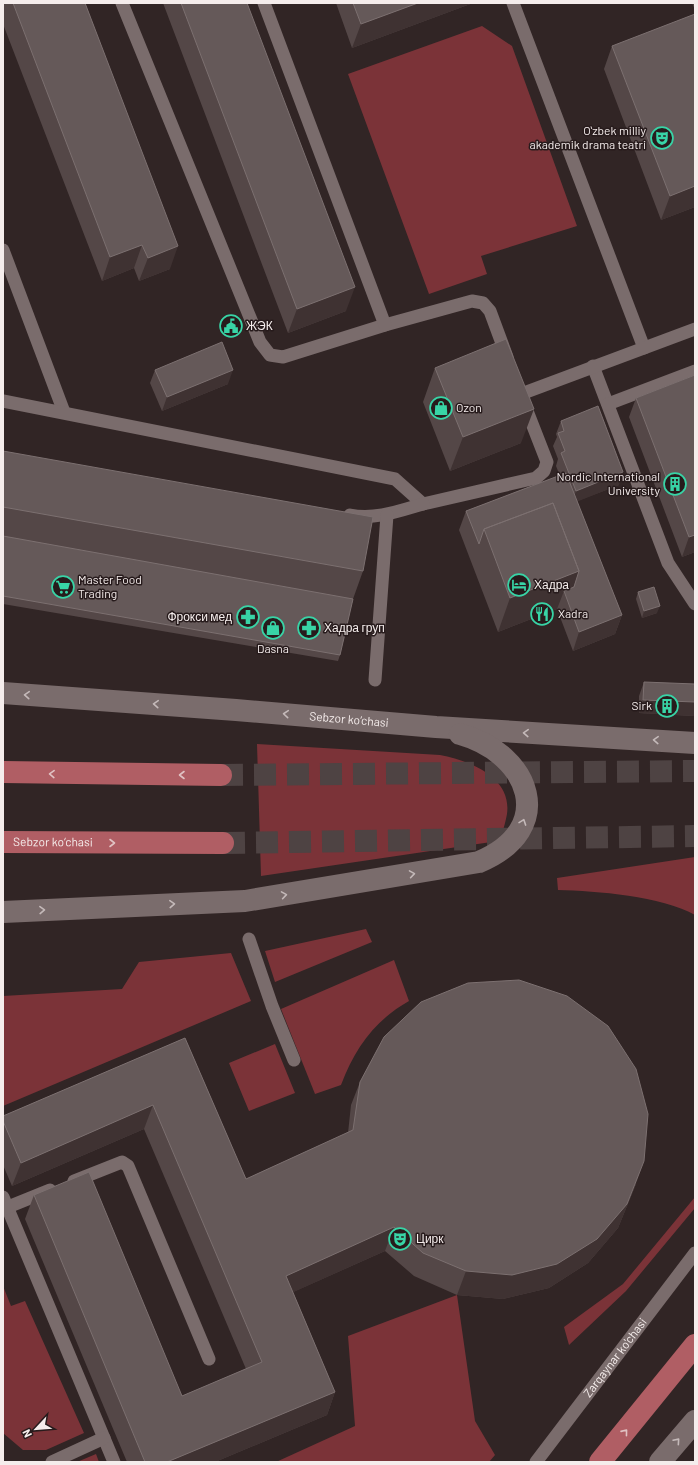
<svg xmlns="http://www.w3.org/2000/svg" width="698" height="1465" font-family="Barlow,sans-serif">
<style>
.green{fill:#7b3338}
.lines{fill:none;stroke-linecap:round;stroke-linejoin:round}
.primary-tunnel{stroke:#4e4343;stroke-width:22;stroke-dasharray:22 11;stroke-linecap:butt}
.service{stroke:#7a6c6c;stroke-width:13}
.minor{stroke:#7a6c6c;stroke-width:22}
.tertiary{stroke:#7a6c6c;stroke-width:22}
.primary{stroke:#b05e64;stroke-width:22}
.wall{fill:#544747}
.shaded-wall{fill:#3f3232}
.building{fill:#655959;stroke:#7c7070}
.oneway{stroke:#c4b9b9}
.oneway2{stroke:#e0c2c3}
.labels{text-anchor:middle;stroke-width:3;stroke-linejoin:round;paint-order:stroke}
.poi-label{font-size:12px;fill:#f5edec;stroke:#271b1c;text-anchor:start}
.street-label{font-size:12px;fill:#f5edec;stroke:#271b1c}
</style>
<rect width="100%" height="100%" fill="#312525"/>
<path class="green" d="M482,26l30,20 65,180 -96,30 6,18 -58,20 -81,-220z
M257,744l183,11c30,6 72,22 67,59 -2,10 -4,19 -9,27l-237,35z
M695,857v58c-34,-19 -98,-24 -137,-25l-1,-12z
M366,929l6,13 -97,40 -10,-31z
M231,953l20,48 -248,105v-110l119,-7 17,-27z
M394,960l15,41c-34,19 -54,47 -68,84l-26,9 -34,-85z
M275,1044l20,49 -46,18 -20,-48z
M695,1197v11l-69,83 -57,54 -5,-18 59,-43z
M3,1286l8,20 14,-5 59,132 -38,17h-23l-20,-17z
M457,1295l18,126 20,34 -6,7h-213l79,-36 -7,-90z
M96,1454l3,8h-22z"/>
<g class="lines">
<path class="primary-tunnel" d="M221,775l474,-4
M223,843l472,-7"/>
<g class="service">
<path d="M122,3l138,339 10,13 13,2 102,-32 87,-24 11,2 7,8 17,46"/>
<path d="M264,3l121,322"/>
<path d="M513,3l131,345"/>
<path d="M3,250l61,162"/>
<path d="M593,366l75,197 27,41"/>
<path d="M521,394l174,-65"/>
<path d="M3,401l392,78 28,25 113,-26 8,-7 3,-9 -23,-59"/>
<path d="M608,404l87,-33"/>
<path d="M350,515c25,5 49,-4 73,-11"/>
<path d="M375,680l12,-165"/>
<path d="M249,939l23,67 22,54"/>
<path d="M74,1181l48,-19 6,4 81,193"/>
<path d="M3,1197l111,265"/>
<path d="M3,1209l47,-19"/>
<path d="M52,1462l52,-24"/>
<path id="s1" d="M536,1462l159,-209"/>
</g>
<path class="minor" d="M660,1462l35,-41"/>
<g class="tertiary">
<path id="s2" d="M3,693l233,17 200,17 259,16"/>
<path d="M3,912l242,-11 234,-39c79,-33 52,-108 -19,-128"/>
</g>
<g class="primary">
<path d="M3,772l218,3"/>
<path id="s3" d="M3,842l220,1"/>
<path d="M600,1462l95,-117"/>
</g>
</g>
<path class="wall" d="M3,3h82l85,266 -31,12 -5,-13 -32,13 -99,-257z
M163,3h84l99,308 -58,22z
M336,3h137l-121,45z
M692,3h3v7z
M612,46l83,161 -34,13 -57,-151z
M435,368l86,75 -71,28 -27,-69z
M155,370l73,14 -66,27 -12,-28z
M695,375v177l-13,5 -53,-140 7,-19z
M561,421l58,64 -42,16 45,114 -7,19 -42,17 -16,-42 -59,23 -39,-102 7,-19 94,-35 -4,-10 2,-7 -5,-13 4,-9 -1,-3z
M3,451l360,120 -10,28 -13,56 -2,6 -335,-57z
M638,592l19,21 -15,5 -6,-19z
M644,682l50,34 -55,-3v-17z
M185,1038l61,141 102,-46 3,-28 9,-23 276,102 -18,44 -30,35 -39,25 -46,11 -46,-4 -43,-19 -29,-25 -92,41 42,100 -8,23 -112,47h-88l-102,-243 9,-24 148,201 64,-27 -102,-240 -132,57 -9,-21v-49z"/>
<path class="shaded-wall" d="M418,3h55l-121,45 9,-24z
M695,186v21l-34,13 9,-24z
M142,245l-8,23 -32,13 8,-24z
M178,246l-8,23 -31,12 9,-23z
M355,287l-9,24 -58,22 9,-24z
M233,370l-5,14 -66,27 5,-14z
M534,409l-13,34 -71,28 13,-34z
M623,472l-4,13 -48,19 5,-13z
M695,535v17l-13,5 7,-20z
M579,571l-11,31 -4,-11 -7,18 -59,23 12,-34z
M660,606l-3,7 -15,5 2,-7z
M622,615l-7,19 -42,17 6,-19z
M643,700l52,2v12l-1,2 -55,-3z
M153,1105l-9,24 -132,57 9,-23z
M644,1161l-8,23 -18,44 -30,35 -39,25 -46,11 -46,-4 9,-24z
M394,1227l-9,24 -107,48 8,-23z
M335,1392l-8,23 -112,47h-48z"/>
<path class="building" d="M13,3h72l93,243 -30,12 -6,-13 -32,12z
M181,3h66l108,284 -58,22z
M353,3h65l-57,21z
M695,14v172l-25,10 -58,-150z
M506,339l28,70 -71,28 -28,-69z
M222,342l11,28 -66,27 -12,-27z
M695,375v160l-6,2 -53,-139z
M598,406l25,66 -47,19 -15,-38 4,-2 -7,-18 6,-2 -3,-10z
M3,451l370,66 -10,54 -360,-64z
M566,473l56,142 -43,17 -15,-41 10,-4 5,-16 -26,-68 -69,26 -5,15 -13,-33z
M553,503l26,68 -69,27 -26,-69z
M3,536l350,63 -13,56 -337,-59z
M654,587l6,19 -16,5 -6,-19z
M644,682l51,2v18l-52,-2z
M519,980l48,16 41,30 28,43 12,45 -4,47 -17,43 -30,35 -40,25 -45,11 -46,-4 -43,-18 -29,-26 -108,49 49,116 -168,70h-22l-111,-267 55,-23 93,224 80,-34 -109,-257 -132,58 -18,-42v-5l182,-78 61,141 107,-49 7,-48 24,-45 37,-35 47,-19z"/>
<defs><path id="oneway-chevron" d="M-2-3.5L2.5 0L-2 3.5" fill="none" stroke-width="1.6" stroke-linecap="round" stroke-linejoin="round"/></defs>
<g class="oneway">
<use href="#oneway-chevron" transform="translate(27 695) rotate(-176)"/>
<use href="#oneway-chevron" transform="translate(156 704) rotate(-176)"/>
<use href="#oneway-chevron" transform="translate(286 714) rotate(-175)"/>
<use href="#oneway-chevron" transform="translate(526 733) rotate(-177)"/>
<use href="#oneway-chevron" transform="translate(656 740) rotate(-177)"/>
<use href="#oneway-chevron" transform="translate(523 822) rotate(-70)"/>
<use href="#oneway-chevron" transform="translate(412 874) rotate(-9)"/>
<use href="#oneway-chevron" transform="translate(284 895) rotate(-9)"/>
<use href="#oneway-chevron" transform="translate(172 904) rotate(-3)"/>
<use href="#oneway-chevron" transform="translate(42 910) rotate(-2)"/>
<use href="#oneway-chevron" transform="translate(677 1441) rotate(-49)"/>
</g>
<g class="oneway2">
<use href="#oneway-chevron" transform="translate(52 774) rotate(-178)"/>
<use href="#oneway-chevron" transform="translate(182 775) rotate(-180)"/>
<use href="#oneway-chevron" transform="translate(112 843)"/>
<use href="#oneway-chevron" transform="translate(625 1432) rotate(-51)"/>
</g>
<defs>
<g id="theatre-ring" transform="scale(1.15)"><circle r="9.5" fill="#271b1c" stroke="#38d4a6" stroke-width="1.5"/><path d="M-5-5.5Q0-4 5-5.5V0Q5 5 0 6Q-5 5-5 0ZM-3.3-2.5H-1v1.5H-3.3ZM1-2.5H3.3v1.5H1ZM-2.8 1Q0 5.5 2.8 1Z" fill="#38d4a6"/></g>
<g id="civic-ring" transform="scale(1.15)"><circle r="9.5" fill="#271b1c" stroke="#38d4a6" stroke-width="1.5"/><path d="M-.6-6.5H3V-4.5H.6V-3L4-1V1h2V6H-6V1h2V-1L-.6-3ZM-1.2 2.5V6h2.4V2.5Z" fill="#38d4a6"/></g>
<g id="shop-ring" transform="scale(1.15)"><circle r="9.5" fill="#271b1c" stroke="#38d4a6" stroke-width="1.5"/><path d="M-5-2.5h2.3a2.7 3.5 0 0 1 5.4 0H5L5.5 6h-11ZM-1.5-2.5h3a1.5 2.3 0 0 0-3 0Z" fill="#38d4a6"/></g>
<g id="building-ring" transform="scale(1.15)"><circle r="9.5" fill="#271b1c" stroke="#38d4a6" stroke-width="1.5"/><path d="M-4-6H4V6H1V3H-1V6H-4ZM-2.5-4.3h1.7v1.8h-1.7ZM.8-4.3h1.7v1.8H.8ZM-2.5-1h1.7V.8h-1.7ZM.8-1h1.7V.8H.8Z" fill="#38d4a6"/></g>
<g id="hotel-ring" transform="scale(1.15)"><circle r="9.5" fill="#271b1c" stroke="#38d4a6" stroke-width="1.5"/><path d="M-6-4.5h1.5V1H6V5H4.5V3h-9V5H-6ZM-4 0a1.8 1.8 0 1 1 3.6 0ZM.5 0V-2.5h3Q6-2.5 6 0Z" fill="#38d4a6"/></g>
<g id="supermarket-ring" transform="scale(1.15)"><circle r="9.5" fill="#271b1c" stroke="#38d4a6" stroke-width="1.5"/><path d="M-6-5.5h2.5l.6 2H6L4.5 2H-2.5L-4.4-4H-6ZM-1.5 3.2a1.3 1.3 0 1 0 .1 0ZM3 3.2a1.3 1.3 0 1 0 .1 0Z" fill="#38d4a6"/></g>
<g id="restaurant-ring" transform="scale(1.15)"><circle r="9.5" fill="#271b1c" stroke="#38d4a6" stroke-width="1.5"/><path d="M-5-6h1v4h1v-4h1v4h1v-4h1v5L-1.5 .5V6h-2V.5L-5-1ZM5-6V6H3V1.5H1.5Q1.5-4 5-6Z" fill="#38d4a6"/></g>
<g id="pharmacy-ring" transform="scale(1.15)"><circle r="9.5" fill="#271b1c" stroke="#38d4a6" stroke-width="1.5"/><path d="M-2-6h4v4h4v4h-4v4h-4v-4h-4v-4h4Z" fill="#38d4a6"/></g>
</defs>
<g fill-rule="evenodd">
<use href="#theatre-ring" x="662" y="138"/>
<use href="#civic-ring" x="231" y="326"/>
<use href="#shop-ring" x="441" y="408"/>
<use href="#building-ring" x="675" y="484"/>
<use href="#hotel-ring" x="519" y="585"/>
<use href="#supermarket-ring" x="63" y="587"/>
<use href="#restaurant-ring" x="542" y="614"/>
<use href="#pharmacy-ring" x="248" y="617"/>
<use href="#shop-ring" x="273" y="628"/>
<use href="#pharmacy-ring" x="309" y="628"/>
<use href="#building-ring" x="667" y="706"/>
<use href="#theatre-ring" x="400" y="1239"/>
</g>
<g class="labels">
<g class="poi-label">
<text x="646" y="135" text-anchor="end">Oʻzbek milliy<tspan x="646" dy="14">akademik drama teatri</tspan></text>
<text x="246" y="330">ЖЭК</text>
<text x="456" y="412">Ozon</text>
<text x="660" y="481" text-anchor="end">Nordic International<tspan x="660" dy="14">University</tspan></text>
<text x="78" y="584">Master Food<tspan x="78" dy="14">Trading</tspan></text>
<text x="534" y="589">Хадра</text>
<text x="558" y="618">Xadra</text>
<text x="232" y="621" text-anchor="end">Фрокси мед</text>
<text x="324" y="632">Хадра груп</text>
<text x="273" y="653" text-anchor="middle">Dasna</text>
<text x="652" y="710" text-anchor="end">Sirk</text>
<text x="416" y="1243">Цирк</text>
</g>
<g class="street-label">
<text dy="4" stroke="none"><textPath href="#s2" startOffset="347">Sebzor ko‘chasi</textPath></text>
<text dy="4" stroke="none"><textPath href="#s3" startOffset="50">Sebzor ko‘chasi</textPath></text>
<text dy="4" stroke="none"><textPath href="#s1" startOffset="131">Zarqaynar ko'chasi</textPath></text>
</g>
</g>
<rect width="698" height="1465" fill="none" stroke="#f5edec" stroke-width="8"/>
<g transform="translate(36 1429) rotate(244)" stroke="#271b1c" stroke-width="3" paint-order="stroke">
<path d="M0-3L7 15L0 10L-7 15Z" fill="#f5edec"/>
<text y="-6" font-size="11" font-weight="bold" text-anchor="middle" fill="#f5edec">N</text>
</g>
</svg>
